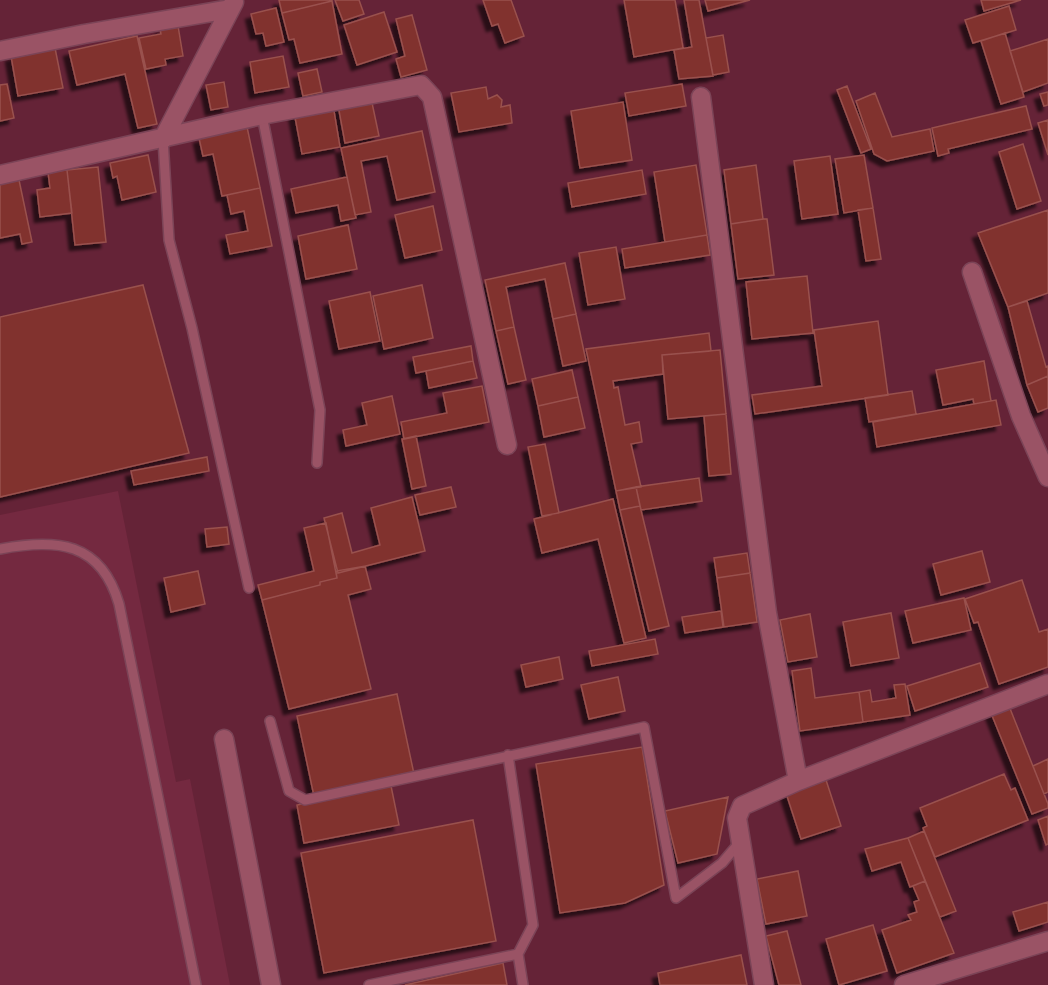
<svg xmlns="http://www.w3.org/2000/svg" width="1048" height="985" font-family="Lato,sans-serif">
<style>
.built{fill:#742940}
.building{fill:#81302e;stroke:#99514d;stroke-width:1.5;filter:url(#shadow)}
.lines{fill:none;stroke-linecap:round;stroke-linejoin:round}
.lane-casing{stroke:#7b4457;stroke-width:12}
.street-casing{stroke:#7b4457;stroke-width:21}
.lane{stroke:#9a5365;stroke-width:9}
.street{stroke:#9a5365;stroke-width:18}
</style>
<defs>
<filter id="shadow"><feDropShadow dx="-5.5" dy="5.5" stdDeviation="1.5" flood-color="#0009"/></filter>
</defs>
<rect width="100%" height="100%" fill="#652337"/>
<path class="built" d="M118,491l58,291 14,-3 40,206h-230v-470z"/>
<path class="building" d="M279,0h53v1l-50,12z
M335,0h24l5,14 -21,7z
M483,0h28l13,36 -19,7 -7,-19 -6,2z
M624,0h51l8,48 -49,9z
M684,0h15l14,76 -34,3 -5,-29 18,-3z
M705,0h45l-42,11z
M981,0h40l-37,11z
M332,1l10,53 -42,9 -6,-24 -5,1 -7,-27z
M1009,6l7,24 -43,13 -8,-23z
M276,8l8,34 -18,4 -3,-13 -7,1 -5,-20z
M384,12l13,40 -40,13 -13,-40z
M412,15l15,55 -26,7 -5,-18 9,-3 -9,-37z
M178,26l5,30 -18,3 1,6 -20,4 -7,-31 22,-4 -1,-5z
M1005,33l19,64 -23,7 -20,-63z
M723,35l6,37 -16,3 -7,-37z
M137,36l20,88 -19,4 -13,-54 -48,11 -8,-34z
M1048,39v44l-25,9 -13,-41z
M55,48l8,40 -45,8 -7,-40z
M283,56l6,31 -34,6 -5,-31z
M317,69l5,23 -19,4 -5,-23z
M224,82l4,25 -17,3 -5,-25z
M7,84l7,34 -14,3v-36z
M682,84l4,22 -57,10 -4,-23z
M847,86l24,63 -10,4 -24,-63z
M486,87l2,12 9,-4 5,5 -1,7 9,-2 2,18 -53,9 -8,-39z
M1048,92v13l-4,1 -4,-12z
M875,93l17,44 38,-8 4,22 -47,10 -13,-7 -18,-53z
M371,98l8,38 -34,7 -7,-38z
M623,102l9,58 -52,8 -9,-57z
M333,105l7,42 -38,7 -8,-42z
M1026,106l6,23 -84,20 1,4 -11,3 -6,-28z
M1048,120v35l-10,-32z
M247,127l13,61 -38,8 -9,-42 -10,2 -4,-18z
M422,131l13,61 -38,8 -10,-44 -26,5 10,51 -16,3 -14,-67z
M1023,144l18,57 -24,8 -18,-57z
M148,155l8,37 -34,8 -5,-24 -4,2 -3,-15z
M864,155l9,53 -29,5 -9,-54z
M830,156l8,58 -36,5 -8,-58z
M696,165l11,70 -42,7 -11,-70z
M756,165l7,54 -32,5 -7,-54z
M98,167l8,75 -31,3 -8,-75z
M67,170l5,43 -32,4 -3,-27 13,-2 -2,-16z
M642,170l4,24 -74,13 -4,-24z
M347,177l9,41 -15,3 -3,-16 -42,8 -5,-24z
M19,180l13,62 -10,2 -2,-10 -20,4v-54z
M260,188l12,58 -42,8 -4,-19 22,-4 -4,-20 -13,3 -4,-19z
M433,206l9,44 -37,8 -10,-43z
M873,208l8,51 -15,2 -8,-51z
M1048,210v83l-40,14 -30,-74z
M763,219h4l7,56 -36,4 -7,-55z
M348,225l9,44 -51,10 -8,-43z
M707,235l3,20 -85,13 -3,-19z
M616,247l9,52 -37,6 -9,-52z
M565,263l11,51 -23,5 -8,-40 -39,8 8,40 -18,4 -11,-51z
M807,276l6,57 -61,6 -6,-57z
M143,285l46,168 -189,44v-180z
M422,285l11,53 -49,11 -11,-53z
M370,292l10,49 -41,8 -10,-48z
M1027,301l19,66 2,-1v10l-21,9 -19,-78z
M576,314l10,47 -23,5 -10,-47z
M878,321l10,74 -133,19 -3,-19 70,-9 -8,-56z
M514,327l12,53 -18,4 -12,-53z
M709,333l2,18 -49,4 1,19 -50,7 1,7 4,-1 7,38 14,-3 3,20 -11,2 10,43 -25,4 -30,-142z
M471,346l2,15 -57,12 -3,-16z
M720,350l6,64 -58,5 -6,-64z
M473,361l4,17 -48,10 -3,-17z
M984,361l7,40 -17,3 -1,-5 -30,6 -7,-35z
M572,370l6,27 -40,9 -6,-27z
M1048,376v32l-10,4 -11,-27z
M482,386l7,36 -85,17 -3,-17 46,-9 -4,-20z
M912,391l4,23 -47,8 -4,-24z
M392,396l8,38 -54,12 -3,-16 24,-5 -5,-22z
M578,397l7,31 -41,9 -6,-31z
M996,400l5,25 -124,22 -4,-25z
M726,414l5,60 -22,2 -5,-60z
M416,436l10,50 -14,3 -10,-50z
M545,444l14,69 -17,3 -14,-69z
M207,457l2,14 -75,14 -3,-14z
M699,478l3,23 -61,9 -5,-23z
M451,487l5,20 -36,8 -5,-20z
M636,487l4,19 -20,4 -4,-19z
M412,497l13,54 -87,22 -14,-55 18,-5 10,40 28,-8 -9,-37z
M613,499l33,139 -22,5 -26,-104 -56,14 -8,-34z
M640,506l29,120 -20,5 -29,-121z
M326,523l11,55 -17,4v3l-58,15 -4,-15 56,-14 -10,-43z
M227,527l2,17 -22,3 -2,-18z
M982,551l8,31 -49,13 -8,-31z
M747,553l3,20 -33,5 -3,-20z
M365,566l6,23 -23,6 23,94 -82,20 -27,-109 58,-15v-3l17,-4 -1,-7z
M198,571l7,33 -34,8 -7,-34z
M750,573l7,49 -33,5 -7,-49z
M1022,580l17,52 9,-3v38l-49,17 -21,-62 -4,1 -9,-24z
M964,598l7,32 -58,13 -8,-32z
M721,611l2,16 -38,6 -3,-16z
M891,613l8,45 -48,8 -8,-44z
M810,614l7,43 -29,5 -8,-42z
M655,639l3,15 -66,12 -3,-15z
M559,657l4,22 -37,8 -5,-22z
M980,663l8,24 -73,24 -8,-25z
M811,668l4,30 44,-6 4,30 -63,9 -8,-60z
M618,677l7,34 -36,8 -8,-34z
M905,684l5,31 -47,7 -4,-30 11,-2 2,12 24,-4 -2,-13z
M397,694l17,80 -100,22 -17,-80z
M1009,706l39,98v4l-16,6 -41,-101z
M642,747l22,138 -39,18 -65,10 -24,-149z
M1048,759v33l-4,2 -11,-28z
M1004,774l7,16 4,-2 13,32 -93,37 -12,-29 4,-2 -7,-18z
M826,780l15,46 -40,13 -15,-46z
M391,786l8,39 -95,18 -7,-38z
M728,797l-11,57 -39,9 -13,-52z
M1048,816v28l-2,1 -8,-25z
M473,820l23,121 -172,32 -23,-120z
M924,831l32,80 -16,6 -32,-79z
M908,838l17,43 -15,6 -9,-25 -29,9 -7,-22z
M798,871l9,45 -41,8 -9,-45z
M925,881l29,72 -57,20 -15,-43 29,-10 -3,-5 9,-3 -3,-10 5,-2 -6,-14z
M1048,902v20l-29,9 -6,-19z
M873,925l14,46 -48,14 -13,-46z
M787,931l14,54h-22l-13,-49z
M741,955l6,30h-87l-2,-12z
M503,963l4,22h-102z"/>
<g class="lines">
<g class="lane-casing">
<path id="lane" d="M262,115l58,295 -3,53
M163,139l6,101 23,88 57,260
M0,549c57,-11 101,-7 119,55l77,381
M270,721l19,70 16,9 339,-73 32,171 46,-35 18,-21
M518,954l5,31
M369,985l149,-31 15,-29 -25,-170"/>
</g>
<g class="street-casing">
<path id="street" d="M0,51l84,-17 146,-25
M701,97l66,516 31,168
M163,139l71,-137
M0,175l262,-60 159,-30 11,12 75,348
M972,272l49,144 27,61
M224,739l47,246
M764,985l-27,-167 5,-12 56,-25 250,-97
M904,985l144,-44"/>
</g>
<use href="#lane" class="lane"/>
<use href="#street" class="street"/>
</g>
</svg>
